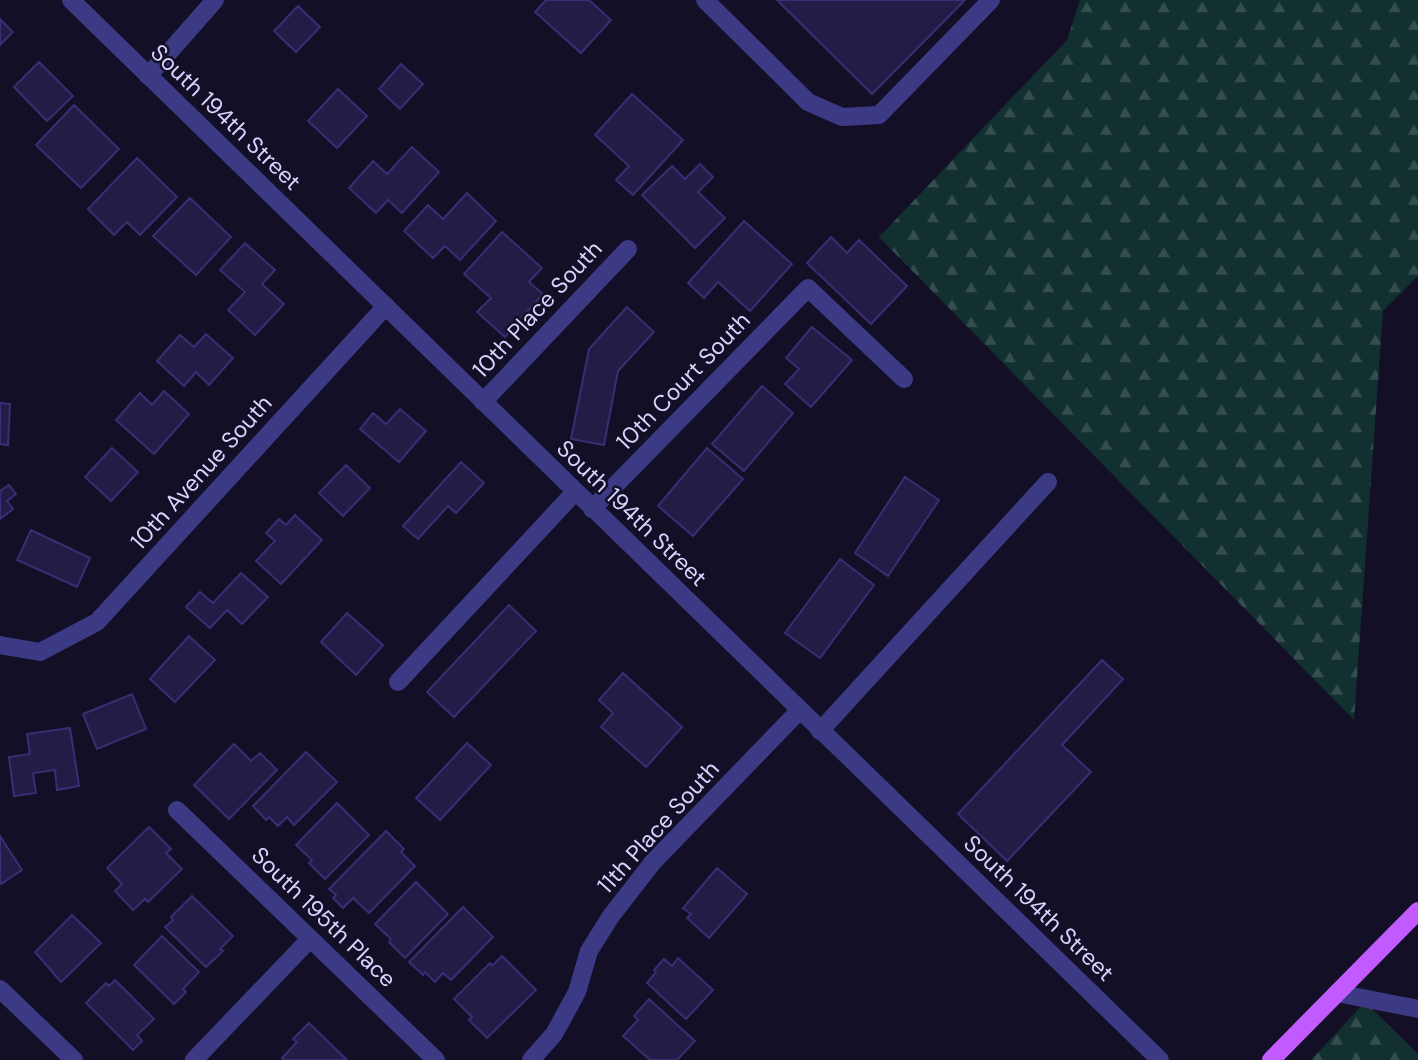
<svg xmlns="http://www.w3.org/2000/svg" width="1418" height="1060" font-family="'DM Sans',sans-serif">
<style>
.forest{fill:url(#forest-firs)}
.building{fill:#241b47;stroke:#3b2d73;stroke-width:2}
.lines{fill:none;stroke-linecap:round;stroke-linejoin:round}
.minor{stroke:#3d3a85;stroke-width:18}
.major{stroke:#c25bff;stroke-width:18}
.labels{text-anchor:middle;stroke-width:5;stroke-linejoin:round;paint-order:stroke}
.street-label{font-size:23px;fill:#d9d4ff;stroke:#130f26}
</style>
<defs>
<pattern id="forest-firs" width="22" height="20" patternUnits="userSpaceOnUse" patternTransform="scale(1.75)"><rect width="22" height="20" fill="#12302f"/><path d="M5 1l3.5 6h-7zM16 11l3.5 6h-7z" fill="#344d4e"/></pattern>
</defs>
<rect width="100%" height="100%" fill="#130f26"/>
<path class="forest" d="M1080,0h338v276l-35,35 -29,409 -475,-483 188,-197z
M1365,1002l53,52v6h-107z"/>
<path class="building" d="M546,0h43l22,20 -30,33 -46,-41z
M777,0h188l-93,94z
M298,6l22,21 -24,25 -22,-21z
M0,19l13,13 -13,13z
M39,62l34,34 -26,25 -33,-34z
M401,64l22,20 -23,25 -21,-20z
M338,89l29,27 -30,32 -29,-27z
M632,94l51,46 -50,55 -17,-15 13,-14 -34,-31z
M74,105l45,44 -38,39 -45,-43z
M412,147l27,25 -37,41 -14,-13 -12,13 -27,-25 24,-27 14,13z
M137,158l40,39 -37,38 -13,-13 -13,13 -26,-26z
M700,164l13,13 -15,15 27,26 -30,30 -53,-53 30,-29 13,13z
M467,193l29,28 -36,39 -15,-14 -12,12 -29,-27 24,-26 15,14z
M190,198l41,39 -35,38 -43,-39z
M744,221l48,43 -42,47 -32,-29 -14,16 -16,-15z
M502,232l40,36 -13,14 14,12 -38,43 -28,-25 14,-14 -27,-24z
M831,237l16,16 12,-13 48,46 -36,38 -64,-61z
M245,243l30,27 -13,14 22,20 -29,31 -27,-25 17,-18 -25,-22z
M627,307l27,25 -36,39 -14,74 -33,-6 18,-90z
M812,327l40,33 -41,47 -26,-23 14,-15 -13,-11z
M206,334l27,24 -24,27 -13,-13 -12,14 -27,-25 23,-26 14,12z
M762,386l31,27 -49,58 -32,-27z
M164,391l25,23 -35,40 -38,-34 24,-27 12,12z
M0,403l10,1 -2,41 -8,-1z
M400,409l26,22 -27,31 -39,-33 13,-16 13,11z
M112,448l26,24 -27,29 -26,-24z
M707,448l36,31 -50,57 -35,-30z
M461,462l23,21 -28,30 -8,-7 -30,33 -15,-13z
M346,465l24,23 -27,28 -24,-23z
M905,477l34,23 -51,76 -33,-23z
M9,485l7,9 -9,7 6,8 -13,10v-28z
M295,515l27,25 -41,44 -25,-23 19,-20 -9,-8 13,-14 7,6z
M31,530l59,28 -13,29 -60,-27z
M840,559l34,26 -54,73 -35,-25z
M241,573l27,24 -26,27 -15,-14 -17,18 -24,-21 14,-15 13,11z
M509,605l27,26 -82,86 -27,-25z
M347,613l36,32 -27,30 -35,-33z
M189,636l26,24 -40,42 -25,-23z
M1102,660l21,19 -61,66 29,27 -84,89 -49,-47z
M623,673l59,54 -36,40 -45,-40 12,-14 -14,-13z
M132,694l14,35 -49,20 -14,-35z
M70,728l9,58 -22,4 -2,-20 -22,3 3,20 -22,3 -5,-39 21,-3 -3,-20z
M467,743l24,22 -51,55 -24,-22z
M234,744l17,17 9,-8 17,17 -48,49 -35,-34z
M306,752l31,30 -43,43 -7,-8 -9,9 -9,-9 -3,3 -13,-14z
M337,803l32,32 -44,44 -16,-16 3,-3 -16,-15z
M149,827l22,22 -5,4 16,16 -34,33 -3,-3 -12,11 -18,-19 7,-7 -15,-16z
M386,831l18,18 -3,3 14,14 -46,47 -16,-15 -10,10 -10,-10 3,-3 -7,-6z
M0,836l22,34 -21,14 -1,-2z
M717,868l30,26 -38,44 -22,-20 4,-4 -8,-6z
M416,882l32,32 -43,44 -16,-16 2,-3 -16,-15z
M192,896l41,40 -13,13 3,2 -17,16 -41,-40 8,-7 -2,-3z
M463,907l30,30 -42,43 -8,-7 -8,9 -10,-10 -2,3 -14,-13z
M72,915l29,28 -40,39 -26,-30z
M162,936l37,36 -16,17 3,3 -12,12 -40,-39z
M502,956l34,34 -49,48 -18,-18 3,-3 -18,-18 36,-36 2,3z
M678,958l35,32 -27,29 -39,-36 9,-11 -2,-2 10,-11 8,7z
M115,980l39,39 -17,16 5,6 -9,9 -47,-47 20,-20 3,3z
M649,999l46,42 -18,19h-27l-27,-24 15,-16 -4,-4z
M309,1023l38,37h-64l-1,-2 15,-16 -4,-3z"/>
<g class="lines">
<path class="minor" d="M71,0l1089,1060
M705,0l103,102 34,15 37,-2 112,-115
M148,76l67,-76
M483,402l145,-153
M592,509l216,-221 96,91
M0,645l40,7 57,-30 289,-316
M398,682l177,-190
M820,731l228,-249
M177,810l259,250
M0,989l74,71
M1337,993l81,16
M194,1060l116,-121
M531,1060l23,-26 23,-42 12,-41 22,-35 42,-54 146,-151"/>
<path class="major" d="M1271,1060l147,-149"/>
</g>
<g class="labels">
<g class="street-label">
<text transform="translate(226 117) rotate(44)" y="8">South 194th Street</text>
<text transform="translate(537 309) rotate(-47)" y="8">10th Place South</text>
<text transform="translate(683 381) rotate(-46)" y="8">10th Court South</text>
<text transform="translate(201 472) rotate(-48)" y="8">10th Avenue South</text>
<text transform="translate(632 513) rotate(44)" y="8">South 194th Street</text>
<text transform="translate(658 827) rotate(-48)" y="8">11th Place South</text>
<text transform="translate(1039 908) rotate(44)" y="8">South 194th Street</text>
<text transform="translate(324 917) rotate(44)" y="8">South 195th Place</text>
</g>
</g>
</svg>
